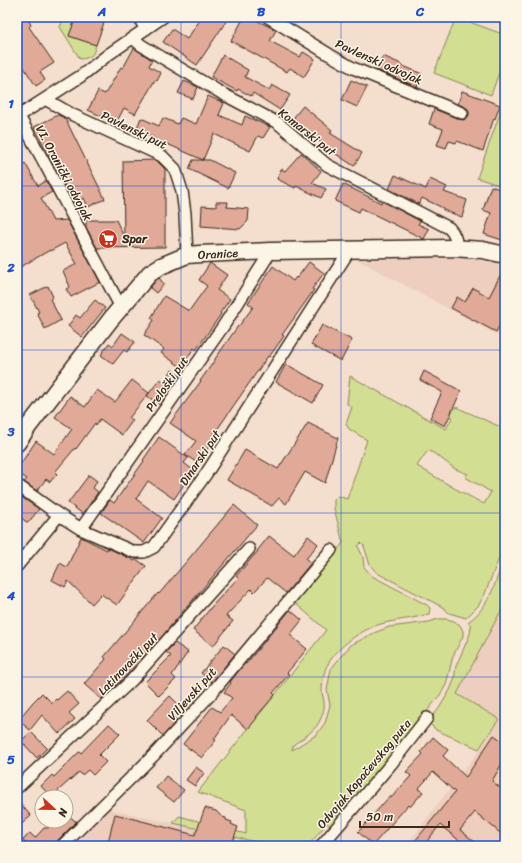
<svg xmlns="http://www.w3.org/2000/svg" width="522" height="863" font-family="Sriracha,sans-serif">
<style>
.built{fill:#eecebe}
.green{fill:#d2de91;stroke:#868458;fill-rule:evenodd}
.building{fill:#e1aa98;stroke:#3b2a1e}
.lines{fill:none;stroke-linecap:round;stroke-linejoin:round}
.minor-casing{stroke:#3b2a1e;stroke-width:14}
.secondary-casing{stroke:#3b2a1e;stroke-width:19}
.minor{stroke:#fcf5e5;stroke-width:11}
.secondary{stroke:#fcf5e5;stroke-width:16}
.grid{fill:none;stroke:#1d4ed8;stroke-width:1;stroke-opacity:0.55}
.labels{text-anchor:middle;stroke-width:3;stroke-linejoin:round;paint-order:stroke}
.street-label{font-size:12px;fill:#3b2a1e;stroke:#fcf5e5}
.poi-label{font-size:12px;font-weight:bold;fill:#3b2a1e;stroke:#fcf5e5;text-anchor:start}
.neatline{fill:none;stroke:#1d4ed8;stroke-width:1.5}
.grid-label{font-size:13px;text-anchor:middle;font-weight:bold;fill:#1d4ed8}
</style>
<rect width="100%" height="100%" fill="#f4dece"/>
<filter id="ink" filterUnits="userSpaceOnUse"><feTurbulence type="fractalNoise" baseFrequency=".025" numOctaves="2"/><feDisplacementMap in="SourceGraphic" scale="8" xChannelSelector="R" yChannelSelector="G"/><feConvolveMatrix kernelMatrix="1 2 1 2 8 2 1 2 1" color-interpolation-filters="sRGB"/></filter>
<g filter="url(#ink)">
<path class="built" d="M414,258h56l35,7v74l-147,-79h28z
M505,603v243h-99l80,-105 13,-22 -42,-25z
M105,803l7,7 157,35v1h-206z"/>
<path class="green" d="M64,17h12l-7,19 27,9c-3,11 -5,13 -16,14l-20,-32z
M456,17l49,18v21l-14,39 -57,-22z
M505,99v88l-28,-9z
M350,376l96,53 6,-11 -1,-5 5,-6 49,22v114l-21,53 -6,10 -12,12 -17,-5 -5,-5 -13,-7 -54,-28 -7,-8 -6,-19 -3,-3 -3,3 5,11 1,10 8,9 55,29 3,3 -1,6c-22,7 -44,5 -65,17 -12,6 -29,20 -36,33 -4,5 -6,20 -6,27 0,4 2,8 2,12 1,4 -1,11 -3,15 -4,12 -18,20 -28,27l-1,5 24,-15 9,-12 5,-18 -3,-15 4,-21 11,-14 9,-10 23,-12 15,-6 40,-5 9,-3h9l7,2 6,4 3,6v5l-10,20 -7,29 -6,10 -64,80 -17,18 -4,-2 -10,13 -3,8 -11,15 -4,-4 -19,23h-39v-1l-96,-22 6,-7 67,18v-24l-48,-18 128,-162 -31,-27 48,-60 -9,-35v-8l4,-4 9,3 20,-59 -18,-11 -3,-5 6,-17 -5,-3zM428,450l10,6 17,13 13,5 -3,3 26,15 -7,12 -30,-16 -37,-22z
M505,554v49l-48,91 42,25 -20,30 -43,-19 -7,-7 1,-5 8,-8 12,-20 4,-10 2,-14 14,-32 1,-8 -3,-4c23,-16 28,-42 37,-68z"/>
<path class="building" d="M17,17h10l4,8 -2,2 25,36 -14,9 5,8 -9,6 -19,-29z
M76,17h30l-10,28 -27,-9z
M202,17h27l-32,48 -34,-23 9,-13 15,10z
M244,17h6l26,13 -6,11 30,16 3,-5 12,7 -11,18 -14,-9 -3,4 -56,-31z
M134,48l18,12 -3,6 12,7 -4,8 -2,-1 -20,34 -11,-6 -8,15 -28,-13 10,-19 7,3 16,-27 2,1z
M223,55l25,15 -3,7 24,13 3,-5 18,10 -10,15 -27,-17 -2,3 -13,-7 -1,2 -26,-14z
M383,56l18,8v1l21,9 -5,13 -40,-17z
M351,80l16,7 -10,20 -15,-7z
M184,81l14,6 -5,12 -15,-6z
M462,91l38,14 -5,14 -1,-1 -11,33 -26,-10 -1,2 -7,-2 -3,7 -9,-3 6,-16 -14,-5 5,-15 25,10 4,1 4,-2 2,-3v-3l-1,-3 -3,-2 -7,-3z
M208,96l16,7 -5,12 23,10 3,-9 25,11 -7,11 -5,-2 -8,15 -36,-17 -11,26 -38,-17v2l-12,-5 1,-2 -18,-8 5,-12 18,8 4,-8 15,6 3,-6 15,6z
M303,106l29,24 -2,3 32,20 -8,13 -24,-16 -36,-29v-4z
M58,115l7,3 40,81 -17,8 -4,-9 -10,5 -40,-76z
M301,153l20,18 -9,12 14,6 -5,9 -25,-12 -1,2 -18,-9 4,-10 4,2z
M155,160l3,2 7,7v78l-68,1 -11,-21v-7h30l8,17 -1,-76z
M193,160h17l25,13 -7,15 -39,-19z
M25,163l13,23 8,-5 6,11 -11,6 12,23 14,-1 33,62 -29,15 -5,-8 4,-2 -7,-16 14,-7 -12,-21 -15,8v-1l-33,19v-102z
M395,175l31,14 4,-10 17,8 -3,5 23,8 -5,17 -19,-7v-2l-21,-10 -3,6 -30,-15z
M343,184l38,19 1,-2 38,20 -2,3 11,5 -5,10 -63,-31 -2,4 -24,-11z
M491,186l14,5v50l-21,-7 7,-21 -8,-3z
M216,202h12l-1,5 22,2 -1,12 -8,8 -39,-3 1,-20 14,1z
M309,262l15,11 -12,16 2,1 -32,45 2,1 -15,21 -1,-1 -54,78 2,2 -18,27 -13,-8 11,-14 -26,-18 31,-42h-1l15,-21v-1l23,-33h1l14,-19 -5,-4 25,-37 20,15 3,-4 1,1z
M210,263l17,12 -10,15 13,9 -10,14 1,1 -25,36 -2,-2 -13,19 -20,-14 3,-4 -20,-14 10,-15 -3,-2 13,-22 25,15 18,-25 -8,-6z
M505,266v49l-9,17 -45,-24 6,-11 8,5 8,-14 16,9z
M159,278l5,6 -8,9 -6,-5 6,-8z
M48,286l5,11 -3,2 11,21 -16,9 -8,-16 2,-1 -9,-17z
M95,300l10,8 -23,29 -14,-11 8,-11 4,3z
M322,325l30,15 -11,21 -30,-16z
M122,333l13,9 -8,10 -3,-2 -11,14 -12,-9 8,-12 4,3z
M286,364l37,21 -10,18 -37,-21z
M172,370l8,6 -20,29 -13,-9 13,-17 4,3z
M424,371l37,20 -16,35 -15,-8 12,-26 -22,-12z
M132,380l17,13 -20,25 4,2 -11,15 -22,-16 -4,6 -1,-2 -19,26 -1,-1 -20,24 2,2 -7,8 -4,-3 -9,12 -13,-9 3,-3 -10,-7v-3l19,-28 18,13 18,-25 -17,-12 15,-21 15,11 12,-17 18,12z
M308,423l30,15 -13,45 -20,-11 -19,32 -7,-6 -7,8 -45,-26 18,-30 33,19z
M159,437l29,21 -4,5 9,7 -9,12 1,1 -11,16 -26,-18 -12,18 26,19 -18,25 -43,-30 9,-13 4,3 30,-42 -1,-1z
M89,475l8,6 -4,7 5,4 -15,22 -15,-11z
M17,494l22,15 -11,14 -11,-8z
M234,505l23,20 -94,110 -37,41 -25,23 -17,-15 22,-25 -2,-2 54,-64 1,1z
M269,536l25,19 14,-19 10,8 -12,15 5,4 -25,30 -19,-15 -13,14 -3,-3 -25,27 7,5 -20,25 -20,-16 20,-25 25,-27 -2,-2 22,-25h-1z
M81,537l26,13 1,-2 27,13 1,-2 10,7 -29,39 -16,-11 -9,10 -24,-23 -3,6 -13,-7 8,-17 7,4z
M290,610l12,10 -12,15 17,14 -20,24 2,1 -16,19 2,2 -19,22 1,1 -9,11 -17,-14 -17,24 2,1 -14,18 -19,-14 29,-37 8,5 12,-14 -8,-6 7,-9 -1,-1 15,-19 1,1z
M175,643l13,9 -16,23 4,4 -17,17 -14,-14 26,-26 -5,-4z
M224,645l11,9 -23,28 -11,-9z
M67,691l12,13 -10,9 6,6 -16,15 -17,-19 -12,15 -12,-10 15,-18 9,-9 10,10 4,-4 1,1z
M170,696l11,11 -8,9 4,4 -14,16 -16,-16z
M109,724l11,10 -21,21 7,7 -13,13 -5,-5 -6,5 -3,-3 -28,25 -10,-11 11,-11 2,2 24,-24 2,-1 1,1z
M31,732l16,16 -10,10 -16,-17z
M494,735l11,8v16l-1,2 1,4h-4l-9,16 13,11v45l-30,-25 -15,18 15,12 -4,4h-5l-26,-21 -17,21h-12l44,-54 -22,-20 -15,17 5,3 -13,15 -2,-2 -35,40 -15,-13 32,-36 1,2 20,-22 -5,-4 17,-18 -2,-2 12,-15 15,13 -5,6 23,21z
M196,767l8,6 -9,13 -9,-6z
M166,776l18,14 -10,12 -18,-14z
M17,800l14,16 -14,12z
M205,808l11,3 6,6 4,1v2l6,2 -1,2 7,3 -7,19h-124l8,-32 80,21z
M66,813l9,8h2l-20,20 -3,5h-27l1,-1 -5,-5 7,-7 5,5 9,-10h4l6,-7h12z"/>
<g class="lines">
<g class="minor-casing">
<path id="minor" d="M142,17v6l4,6
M268,17l62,38 23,13 109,45
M133,38l8,7 82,49 55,29 49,42 122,63c6,6 7,12 8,20
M45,99l28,16 89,41 13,13 7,22 3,23 2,41
M19,116l27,50 71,134 5,5
M17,117l64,-41 28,-22 54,-37
M17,485l42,30 22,14 53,23h10l10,-5 52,-73 143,-223
M81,529l143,-204 47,-74
M17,566l42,-51
M17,788l114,-107 118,-132
M62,846l92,-91 55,-59 122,-146
M321,846l70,-82 36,-46"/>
</g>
<g class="secondary-casing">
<path id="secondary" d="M17,443l11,-16 83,-108 39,-46 11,-7 26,-11 13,-1 71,-3 181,-3 31,2 22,5"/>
</g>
<use href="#minor" class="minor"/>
<use href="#secondary" class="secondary"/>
</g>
</g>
<path class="grid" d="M181,17v829M341,17v829M17,186h488M17,350h488M17,513h488M17,677h488"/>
<defs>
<g id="supermarket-disc" transform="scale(1)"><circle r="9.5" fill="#c8321e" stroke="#fcf5e5"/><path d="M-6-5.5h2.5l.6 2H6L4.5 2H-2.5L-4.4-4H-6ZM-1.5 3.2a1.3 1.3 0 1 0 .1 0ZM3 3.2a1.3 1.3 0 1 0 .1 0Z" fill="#fff"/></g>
</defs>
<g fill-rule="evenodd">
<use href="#supermarket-disc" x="108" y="239"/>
</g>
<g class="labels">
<g class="street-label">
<text transform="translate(379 62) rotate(24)" y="4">Pavlenski odvojak</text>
<text transform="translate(134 130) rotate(26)" y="4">Pavlenski put</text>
<text transform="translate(307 132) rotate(38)" y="4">Komarski put</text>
<text transform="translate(64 173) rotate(62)" y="4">VI. Oranički odvojak</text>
<text transform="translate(218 254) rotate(-3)" y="4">Oranice</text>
<text transform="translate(167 384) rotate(-55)" y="4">Preloški put</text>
<text transform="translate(200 458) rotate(-56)" y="4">Dinarski put</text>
<text transform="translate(128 664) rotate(-46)" y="4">Latinovački put</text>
<text transform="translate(192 694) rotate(-48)" y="4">Viljevski put</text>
<text transform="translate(364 774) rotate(-50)" y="4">Odvojak Kopačevskog puta</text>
</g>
<g class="poi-label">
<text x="122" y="243">Spar</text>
</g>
</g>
<rect width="522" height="863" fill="none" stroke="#fcf5e5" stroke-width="44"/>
<g transform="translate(54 809) rotate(112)"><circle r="19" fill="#fcf5e5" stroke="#afa495"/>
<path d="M0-3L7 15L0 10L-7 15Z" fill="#c8321e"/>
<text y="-6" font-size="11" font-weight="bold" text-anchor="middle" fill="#3b2a1e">N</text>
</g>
<path d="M360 821v6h89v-6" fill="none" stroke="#3b2a1e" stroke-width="2"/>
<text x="366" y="821" font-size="12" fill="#3b2a1e" stroke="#fcf5e5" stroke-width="3" paint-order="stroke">50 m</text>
<rect x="22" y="22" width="478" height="819" class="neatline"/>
<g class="grid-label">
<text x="102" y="16">A</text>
<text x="261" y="16">B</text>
<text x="420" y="16">C</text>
<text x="11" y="108">1</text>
<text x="11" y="272">2</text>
<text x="11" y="436">3</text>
<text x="11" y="600">4</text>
<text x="11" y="764">5</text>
</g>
</svg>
